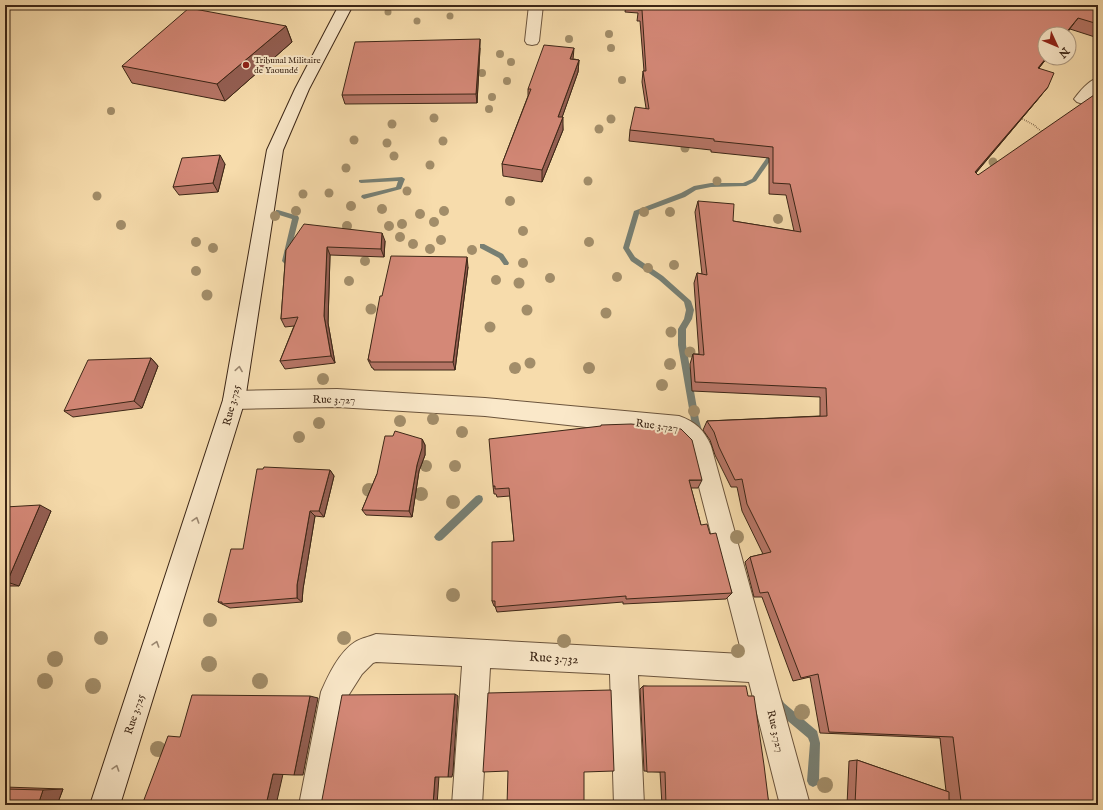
<svg xmlns="http://www.w3.org/2000/svg" width="1103" height="810" font-family="'IM FELL English',serif">
<style>
.lines{fill:none;stroke-linecap:round;stroke-linejoin:round}
.stream{fill:#777f73;fill-rule:evenodd}
.street-casing{stroke:#6b543c;stroke-width:2}
.secondary-casing{stroke:#3c2616;stroke-width:2}
.path{stroke:#3c2616;stroke-width:1.5;stroke-dasharray:0.5 1.5;stroke-linecap:butt}
.street{fill:#fae8c9;fill-rule:evenodd}
.secondary{fill:#fae8c9;fill-rule:evenodd}
.tree{fill:#a28d69}
.wall{fill:#b67566;stroke:#3c2616}
.shaded-wall{fill:#945f53;stroke:#3c2616}
.building{fill:#d48877;stroke:#3c2616}
.oneway{stroke:#9b8770}
.poi-dot{fill:#8f2418;stroke:#fae8c9;stroke-width:1.5}
.labels{text-anchor:middle;stroke-width:4;stroke-linejoin:round;paint-order:stroke}
.far-poi-label{font-size:9px;fill:#3c2616;stroke:#fae8c9;text-anchor:start}
.street-label{font-size:11px;fill:#3c2616;stroke:#fae8c9}
.near-street-label{font-size:13px;fill:#3c2616;stroke:#fae8c9}
</style>
<rect width="100%" height="100%" fill="#f7dcac"/>
<filter id="stains"><feTurbulence type="fractalNoise" baseFrequency=".005" numOctaves="4"/><feColorMatrix values="0 0 0 0 .2 0 0 0 0 .09 0 0 0 0 .02 0 0 0 .5 -.17"/></filter>
<radialGradient id="worn" r=".72"><stop offset=".6" stop-color="#630" stop-opacity="0"/><stop offset="1" stop-color="#630" stop-opacity=".3"/></radialGradient>
<g class="lines">
<path class="stream" d="M774,149l3,2 -21,30 -10,5 -35,1 -15,3 -11,7 -46,17 -10,34 6,9 28,19 28,25 3,9 -2,9 -6,10v16l13,75 4,14 -1,3 -3,1 -3,-1 -5,-17 -13,-75v-16l6,-10 2,-9 -2,-8 -25,-22 -28,-19 -8,-13 11,-37 47,-18 13,-7 17,-3h32l9,-4 20,-29z
M402,177l3,2 -4,10 -37,10 -3,-2 1,-2 34,-8 2,-6 -37,2 -2,-1v-2z
M276,210h2l20,6 1,2 -11,43 -3,3 -3,-3 10,-42 -16,-5z
M480,244h4l19,10 6,9 -1,2h-4l-5,-7 -19,-10z
M479,495l3,1 1,3 -1,3 -40,38 -3,1 -3,-1 -2,-3 2,-3 40,-38z
M777,697l4,1 3,5 33,28 3,12 -1,38 -2,4 -4,2 -4,-2 -2,-4 3,-38 -2,-5 -32,-27 -4,-9 1,-4z"/>
<g class="street-casing">
<path id="street" d="M529,5h14l-4,36 -2,3 -5,1 -5,-1 -2,-3z
M1098,78v13l-6,6 6,2v10l-21,-7 -3,-3c6,-8 15,-19 24,-21z
M337,389l148,9 194,18c17,6 25,14 32,30l99,359h-30l-31,-123 -111,-7 6,130h-30l-4,-131 -120,-6 -8,137h-30l10,-139 -86,-4 -3,1 -11,11 -14,22 -19,109h-30l22,-113c7,-16 18,-40 34,-50 6,-4 14,-5 21,-8l366,20 -53,-206 -11,-11 -193,-21 -148,-9 -103,2 -8,-2 -3,-7 3,-7 8,-2z"/>
</g>
<g class="secondary-casing">
<path id="secondary" d="M339,5h14l-44,84 -26,61 -38,250 -125,405h-30l133,-405 44,-250 28,-61z"/>
</g>
<path class="path" d="M1019,117l15,8 9,8"/>
<use href="#street" class="street"/>
<use href="#secondary" class="secondary"/>
</g>
<g class="tree">
<circle cx="388" cy="12" r="3.5"/>
<circle cx="450" cy="16" r="3.5"/>
<circle cx="417" cy="21" r="3.5"/>
<circle cx="609" cy="34" r="4"/>
<circle cx="569" cy="39" r="4"/>
<circle cx="611" cy="48" r="4"/>
<circle cx="500" cy="54" r="4"/>
<circle cx="511" cy="62" r="4"/>
<circle cx="482" cy="73" r="4"/>
<circle cx="622" cy="80" r="4"/>
<circle cx="507" cy="81" r="4"/>
<circle cx="492" cy="97" r="4"/>
<circle cx="489" cy="109" r="4"/>
<circle cx="111" cy="111" r="4"/>
<circle cx="434" cy="118" r="4.5"/>
<circle cx="611" cy="119" r="4.5"/>
<circle cx="392" cy="124" r="4.5"/>
<circle cx="599" cy="129" r="4.5"/>
<circle cx="354" cy="140" r="4.5"/>
<circle cx="443" cy="141" r="4.5"/>
<circle cx="387" cy="143" r="4.5"/>
<circle cx="685" cy="148" r="4.5"/>
<circle cx="394" cy="156" r="4.5"/>
<circle cx="993" cy="162" r="4.5"/>
<circle cx="430" cy="165" r="4.5"/>
<circle cx="346" cy="168" r="4.5"/>
<circle cx="588" cy="181" r="4.5"/>
<circle cx="717" cy="181" r="4.5"/>
<circle cx="407" cy="191" r="4.5"/>
<circle cx="329" cy="193" r="4.5"/>
<circle cx="303" cy="194" r="4.5"/>
<circle cx="97" cy="196" r="4.5"/>
<circle cx="510" cy="201" r="5"/>
<circle cx="351" cy="206" r="5"/>
<circle cx="382" cy="209" r="5"/>
<circle cx="296" cy="211" r="5"/>
<circle cx="444" cy="211" r="5"/>
<circle cx="644" cy="212" r="5"/>
<circle cx="670" cy="212" r="5"/>
<circle cx="420" cy="214" r="5"/>
<circle cx="275" cy="216" r="5"/>
<circle cx="778" cy="219" r="5"/>
<circle cx="434" cy="222" r="5"/>
<circle cx="402" cy="224" r="5"/>
<circle cx="121" cy="225" r="5"/>
<circle cx="347" cy="226" r="5"/>
<circle cx="389" cy="226" r="5"/>
<circle cx="523" cy="231" r="5"/>
<circle cx="400" cy="237" r="5"/>
<circle cx="441" cy="240" r="5"/>
<circle cx="196" cy="242" r="5"/>
<circle cx="589" cy="242" r="5"/>
<circle cx="413" cy="244" r="5"/>
<circle cx="213" cy="248" r="5"/>
<circle cx="430" cy="249" r="5"/>
<circle cx="472" cy="250" r="5"/>
<circle cx="365" cy="261" r="5"/>
<circle cx="523" cy="263" r="5"/>
<circle cx="674" cy="265" r="5"/>
<circle cx="648" cy="268" r="5"/>
<circle cx="196" cy="271" r="5"/>
<circle cx="617" cy="277" r="5"/>
<circle cx="550" cy="278" r="5"/>
<circle cx="496" cy="280" r="5"/>
<circle cx="349" cy="281" r="5"/>
<circle cx="519" cy="283" r="5.5"/>
<circle cx="207" cy="295" r="5.5"/>
<circle cx="371" cy="309" r="5.5"/>
<circle cx="527" cy="310" r="5.5"/>
<circle cx="606" cy="313" r="5.5"/>
<circle cx="490" cy="327" r="5.5"/>
<circle cx="671" cy="332" r="5.5"/>
<circle cx="690" cy="352" r="5.5"/>
<circle cx="530" cy="363" r="5.5"/>
<circle cx="670" cy="364" r="6"/>
<circle cx="515" cy="368" r="6"/>
<circle cx="589" cy="368" r="6"/>
<circle cx="323" cy="379" r="6"/>
<circle cx="662" cy="385" r="6"/>
<circle cx="694" cy="411" r="6"/>
<circle cx="433" cy="419" r="6"/>
<circle cx="400" cy="421" r="6"/>
<circle cx="319" cy="423" r="6"/>
<circle cx="462" cy="432" r="6"/>
<circle cx="299" cy="437" r="6"/>
<circle cx="426" cy="466" r="6"/>
<circle cx="455" cy="466" r="6"/>
<circle cx="369" cy="490" r="7"/>
<circle cx="421" cy="494" r="7"/>
<circle cx="453" cy="502" r="7"/>
<circle cx="737" cy="537" r="7"/>
<circle cx="453" cy="595" r="7"/>
<circle cx="210" cy="620" r="7"/>
<circle cx="101" cy="638" r="7"/>
<circle cx="344" cy="638" r="7"/>
<circle cx="564" cy="641" r="7"/>
<circle cx="738" cy="651" r="7"/>
<circle cx="55" cy="659" r="8"/>
<circle cx="209" cy="664" r="8"/>
<circle cx="45" cy="681" r="8"/>
<circle cx="260" cy="681" r="8"/>
<circle cx="93" cy="686" r="8"/>
<circle cx="802" cy="712" r="8"/>
<circle cx="158" cy="749" r="8"/>
<circle cx="825" cy="785" r="8"/>
</g>
<path class="wall" d="M626,5h472v33l-28,-9 -4,5h-21v24h2l-8,10v30l-63,75 122,632h-131l-18,-5v5h-102l2,-44 8,-1 89,31 -6,-53 -120,-5 -10,-56 -17,4 -31,-84h-8l-9,-35 5,-5 13,-3 -21,-43 -5,-24h-6l-16,-32 -5,-15 -7,-10 4,-9 113,-5v-19l-128,-6 -2,-27 3,-10h6l-5,-71 3,-10 5,1 -7,-62 3,-11 35,20 61,10 -8,-36 -17,-1v-36l-58,-6v-2l-82,-9 1,-11 16,-22 -4,-26 1,-11h1l-4,-50h-3l1,-8 -13,-1z
M286,26l6,16 -67,59 -93,-18 -10,-17z
M480,48l-3,55 -132,1 -3,-9z
M574,59l5,1 -1,12 -16,45 1,13 -21,52 -39,-6 -1,-12 26,-68v-7z
M225,164l-7,28 -39,3 -6,-8z
M385,241l-1,16 -54,-2 -2,68 7,40 -50,6 -5,-8 14,-35 -9,1 -4,-8 5,-69z
M468,267l-13,103h-81l-1,-2h-1l-4,-8 14,-64z
M151,358l7,8 -16,42 -69,9 -9,-6z
M422,439l3,6v10l-6,16 -7,46 -46,-2 -4,-5 15,-36z
M330,470l4,6 -10,41 -9,-1 -12,73 -1,13 -72,6 -12,-6 25,-53z
M702,480l-4,8h-7l10,37 9,9 22,59 -6,6 -103,5v-2l-126,10 -2,-6h-1l-2,-5 22,-60 -4,-45 -13,1 -1,-3h-2l-1,-8z
M5,507l46,4 -32,75h-14z
M643,686l105,10 21,109h-107l-2,-33 -16,-1 -4,-82z
M5,787l58,2 -6,16h-52z"/>
<path class="shaded-wall" d="M1078,18l-12,16h-1z
M286,26l6,16 -67,59 -8,-17z
M480,39v9l-3,55 -1,-9z
M574,48l-1,12 -3,-1z
M1046,58h1l-17,21 8,-11z
M579,60l-1,12 -20,57v-12z
M1048,87l-9,11 -72,85 8,-11z
M563,117v13l-21,52v-12z
M220,155l5,9 -7,28 -5,-9z
M382,233l3,8 -1,16 -3,-8z
M327,247l3,8 -2,68 7,40 -4,-7 -7,-40z
M467,257l1,10 -13,103 -2,-8z
M151,358l7,8 -16,42 -8,-7z
M422,439l3,6v10l-6,16 -7,46 -3,-6 8,-46z
M330,470l4,6 -10,41 -5,-6z
M40,505l11,6 -32,75 -12,-4z
M310,511l5,5 -12,73 -1,13 -5,-4v-13z
M455,694l3,2 -5,76 -1,5h-4z
M310,696l8,2 -15,77h-9z
M273,774h10l-7,31h-10z
M439,776l-2,29h-4l2,-28z
M63,789l-6,16h-19l5,-15z"/>
<path class="building" d="M639,5h459v19l-20,-6 -13,16h-20v24h1l-8,10 16,5 -6,14 -73,85 3,3 116,-80 4,1v709h-122l-15,-4 -8,-64 -124,-5 -11,-58 -17,4 -33,-86 -8,1 -10,-36 21,-5 -24,-48 -5,-25 -7,1 -16,-33 -5,-15 -7,-11 120,-5 -1,-28 -131,-6 -2,-28 11,1 -7,-82 10,2 -9,-74 36,3 -1,17 68,11 -11,-48 -17,-1v-36l-59,-6v-2l-84,-9 5,-23 14,2 -6,-38h3l-4,-61h-4z
M189,8l97,18 -69,58 -95,-18z
M480,39l-4,55 -134,1 13,-53z
M544,45l30,3 -4,11 9,1 -21,57h5l-21,53 -40,-6 29,-75h-3z
M220,155l-7,28 -40,4 9,-29z
M304,224l78,9 -1,16 -54,-2 -3,69 7,40 -51,5 18,-44 -17,2 5,-69z
M391,256l76,1 -14,105h-83v-2h-2l12,-64h2z
M151,358l-17,43 -70,10 24,-51z
M631,424l50,5 11,11 10,40h-13l12,45 6,-1 3,10 6,-1 16,60 -106,6v-3l-131,11v-6h-3v-59l22,-1 -5,-53 -14,1v-3h-2l-4,-47 112,-13v-1z
M395,431l27,8v9l-5,17 -8,46 -47,-1 15,-36 8,-38h8z
M264,467l66,3 -11,41h-9l-13,74v13l-75,6v-2h-4l13,-53h12l14,-80h6z
M40,505l-33,77h-2v-75z
M643,686h103l2,10h6l10,69 5,40h-103l-1,-33h-18z
M611,690l3,81 -30,1v33h-77l1,-34 -25,1 5,-79z
M455,694l-7,83h-13l-2,28h-112l21,-110z
M192,695l118,1 -16,79 -21,-1 -7,31h-124l26,-69 12,1z
M857,760l92,32v13h-94z
M5,789l38,1 -5,15h-33z"/>
<defs><path id="oneway-chevron" d="M-2-3.5L2.5 0L-2 3.5" fill="none" stroke-width="1.6" stroke-linecap="round" stroke-linejoin="round"/></defs>
<g class="oneway">
<use href="#oneway-chevron" transform="translate(239 369) rotate(-81)"/>
<use href="#oneway-chevron" transform="translate(196 520) rotate(-72)"/>
<use href="#oneway-chevron" transform="translate(156 644) rotate(-72)"/>
<use href="#oneway-chevron" transform="translate(116 768) rotate(-72)"/>
</g>
<circle class="poi-dot" cx="246" cy="65" r="4"/>
<g class="labels">
<g class="far-poi-label">
<text x="254" y="63">Tribunal Militaire<tspan x="254" dy="10">de Yaoundé</tspan></text>
</g>
<g class="street-label">
<text transform="translate(334 399) rotate(1)" y="4">Rue 3.727</text>
<text transform="translate(231 405) rotate(-76)" y="4">Rue 3.725</text>
<text transform="translate(657 425) rotate(7)" y="4">Rue 3.727</text>
<text transform="translate(134 714) rotate(-72)" y="4">Rue 3.725</text>
<text transform="translate(776 731) rotate(77)" y="4">Rue 3.727</text>
</g>
<g class="near-street-label">
<text transform="translate(554 657) rotate(3)" y="5">Rue 3.732</text>
</g>
</g>
<rect width="1103" height="810" fill="none" stroke="#f7dcac" stroke-width="20"/>
<rect x="6" y="6" width="1091" height="798" fill="none" stroke="#3c2616" stroke-width="2"/>
<rect x="10" y="10" width="1083" height="790" fill="none" stroke="#3c2616"/>
<g transform="translate(1057 46) rotate(134)"><circle r="19" fill="#fae8c9" stroke="#ae9a81"/>
<path d="M0-3L7 15L0 10L-7 15Z" fill="#8f2418"/>
<text y="-6" font-size="11" font-weight="bold" text-anchor="middle" fill="#3c2616">N</text>
</g>
<rect width="100%" height="100%" filter="url(#stains)"/>
<rect width="100%" height="100%" fill="url(#worn)"/>
</svg>
